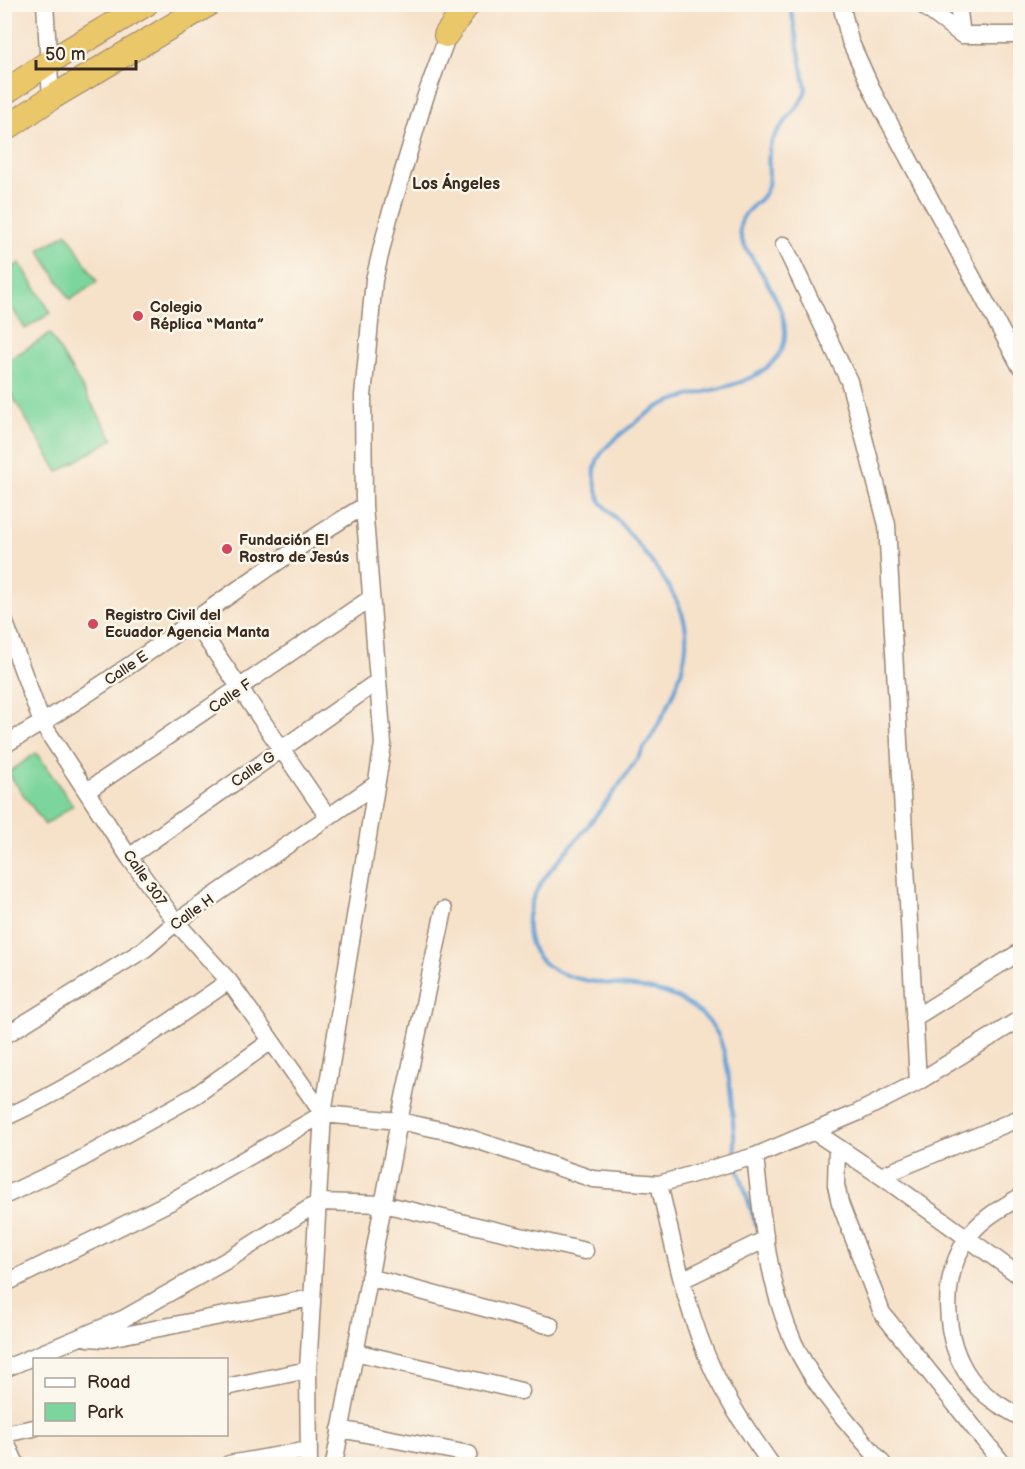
<svg xmlns="http://www.w3.org/2000/svg" width="1025" height="1469" font-family="'Balsamiq Sans',sans-serif">
<style>
.green{fill:#7bd59c;stroke:#5b805d;stroke-width:1.5}
.lines{fill:none;stroke-linecap:round;stroke-linejoin:round}
.stream{stroke:#63a0d4;stroke-width:4}
.minor-casing{stroke:#988674;stroke-width:19}
.highway-casing{stroke:#988674;stroke-width:26}
.minor{stroke:#fff;stroke-width:16}
.highway{stroke:#eac769;stroke-width:24}
.poi-dot{fill:#d1495b;stroke:#fbf7ec;stroke-width:2}
.labels{text-anchor:middle;stroke-width:5;stroke-linejoin:round;paint-order:stroke}
.poi-label{font-size:15px;font-weight:bold;fill:#3b2a1e;stroke:#fbf7ec;text-anchor:start}
.street-label{font-size:15px;fill:#3b2a1e;stroke:#fbf7ec}
.neighbourhood-label{font-size:16px;font-weight:bold;fill:#3b2a1e;stroke:#fbf7ec}
</style>
<rect width="100%" height="100%" fill="#fbf7ec"/>
<filter id="ink" filterUnits="userSpaceOnUse"><feTurbulence type="fractalNoise" baseFrequency=".0167" numOctaves="2"/><feDisplacementMap in="SourceGraphic" scale="12" xChannelSelector="R" yChannelSelector="G"/><feConvolveMatrix kernelMatrix="1 2 1 2 8 2 1 2 1" color-interpolation-filters="sRGB"/></filter>
<filter id="wash" filterUnits="userSpaceOnUse"><feTurbulence type="fractalNoise" baseFrequency=".008" numOctaves="4" result="noise"/><feDisplacementMap in="SourceGraphic" scale="24" xChannelSelector="R" yChannelSelector="G"/><feGaussianBlur stdDeviation="1.35" result="paint"/><feColorMatrix in="noise" values="0 0 0 0 0 0 0 0 0 0 0 0 0 0 0 0 0 1.4 0 .05"/><feComposite in="paint" operator="in"/></filter>
<g filter="url(#wash)">
<rect width="100%" height="100%" fill="#f6e1c9"/>
<path class="green" d="M67,233l30,49 -27,18 -31,-50z
M20,263l31,50 -26,16 -20,-33v-24z
M50,334l63,105 -55,33 -53,-88v-22z
M36,753l37,52 -28,20 -37,-52z"/>
<g class="lines">
<path class="stream" d="M736,1156c-4,-34 -4,-91 -18,-121 -11,-22 -38,-39 -61,-44 -46,-12 -135,0 -129,-74 3,-31 31,-56 50,-79 39,-48 120,-150 107,-214 -7,-36 -59,-95 -84,-122 -16,-39 -1,-52 29,-75 8,-6 17,-14 26,-19 37,-20 86,-15 117,-46 28,-27 1,-69 -15,-95 -7,-11 -17,-23 -18,-36 -1,-23 23,-26 28,-45 3,-15 -3,-30 4,-45 9,-20 29,-31 34,-52l-16,-85
M737,1166l19,59"/>
</g>
</g>
<g filter="url(#ink)">
<g class="lines">
<g class="minor-casing">
<path id="minor" d="M45,4l6,94
M841,4l9,37 24,53 146,272
M921,4l41,31h58
M958,4l4,31
M784,245l65,136 38,144 31,557
M4,620l38,103 87,134 47,65 53,59 94,133
M194,621l134,196
M4,745c126,-71 237,-165 360,-239
M87,791l284,-193
M129,857l249,-176
M914,1018l106,-66
M4,1036l141,-87 31,-27 200,-138
M4,1118c80,-36 153,-87 225,-137
M815,1132l66,44 139,100
M837,1149l-1,36 4,18 42,110 121,151
M755,1156c7,62 13,130 39,187 21,46 57,83 89,121
M881,1176l139,-58
M659,1184c15,63 27,128 54,186 16,34 37,64 58,94
M4,1196l68,-32 124,-69 75,-54
M1020,1197c-19,11 -41,23 -53,42 -27,40 -24,101 3,139 13,18 32,29 50,39
M369,1277l182,49
M682,1280l84,-41
M4,1284l168,-83 151,-87 76,7 56,12 138,46 66,5 96,-28 102,-43 61,-31 102,-63
M88,1338l16,1 207,-41
M355,1352l166,39
M4,1369l119,-50 106,-60 90,-57 64,2 202,47
M226,1387l82,-17
M340,1429l129,25
M4,1434l30,-6
M4,1438l12,26
M229,1464l80,-14
M309,1464l-1,-94 15,-256 60,-370 -19,-238 -1,-110 11,-116 15,-62 36,-120 26,-72
M334,1464l65,-343 45,-211"/>
</g>
<g class="highway-casing">
<path id="highway" d="M446,35l22,-31
M4,93l45,-31 97,-58
M4,130l47,-32 158,-94"/>
</g>
<use href="#minor" class="minor"/>
<use href="#highway" class="highway"/>
</g>
</g>
<g class="poi-dot">
<circle cx="138" cy="316" r="6"/>
<circle cx="227" cy="549" r="6"/>
<circle cx="93" cy="624" r="6"/>
</g>
<g class="labels">
<g class="poi-label">
<text x="150" y="312">Colegio<tspan x="150" dy="17">Réplica “Manta”</tspan></text>
<text x="239" y="545">Fundación El<tspan x="239" dy="17">Rostro de Jesús</tspan></text>
<text x="105" y="620">Registro Civil del<tspan x="105" dy="17">Ecuador Agencia Manta</tspan></text>
</g>
<g class="street-label">
<text transform="translate(126 668) rotate(-34)" y="5">Calle E</text>
<text transform="translate(230 696) rotate(-34)" y="5">Calle F</text>
<text transform="translate(253 769) rotate(-35)" y="5">Calle G</text>
<text transform="translate(145 878) rotate(55)" y="5">Calle 307</text>
<text transform="translate(192 912) rotate(-36)" y="5">Calle H</text>
</g>
<g class="neighbourhood-label">
<text x="456" y="189">Los Ángeles</text>
</g>
</g>
<rect width="1025" height="1469" fill="none" stroke="#fbf7ec" stroke-width="24"/>
<rect x="33" y="1358" width="195" height="78" fill="#fbf7ec" stroke="#aea59a" stroke-width="1.5"/>
<rect x="45" y="1378" width="30" height="9" fill="#ffffff" stroke="#aea59a" stroke-width="1.5"/>
<text x="87" y="1388" font-size="18" fill="#3b2a1e">Road</text>
<rect x="45" y="1403" width="30" height="18" fill="#7bd59c" stroke="#aea59a" stroke-width="1.5"/>
<text x="87" y="1418" font-size="18" fill="#3b2a1e">Park</text>
<path d="M36 60v9h100v-9" fill="none" stroke="#3b2a1e" stroke-width="3"/>
<text x="45" y="60" font-size="18" fill="#3b2a1e" stroke="#fbf7ec" stroke-width="4.5" paint-order="stroke">50 m</text>
</svg>
